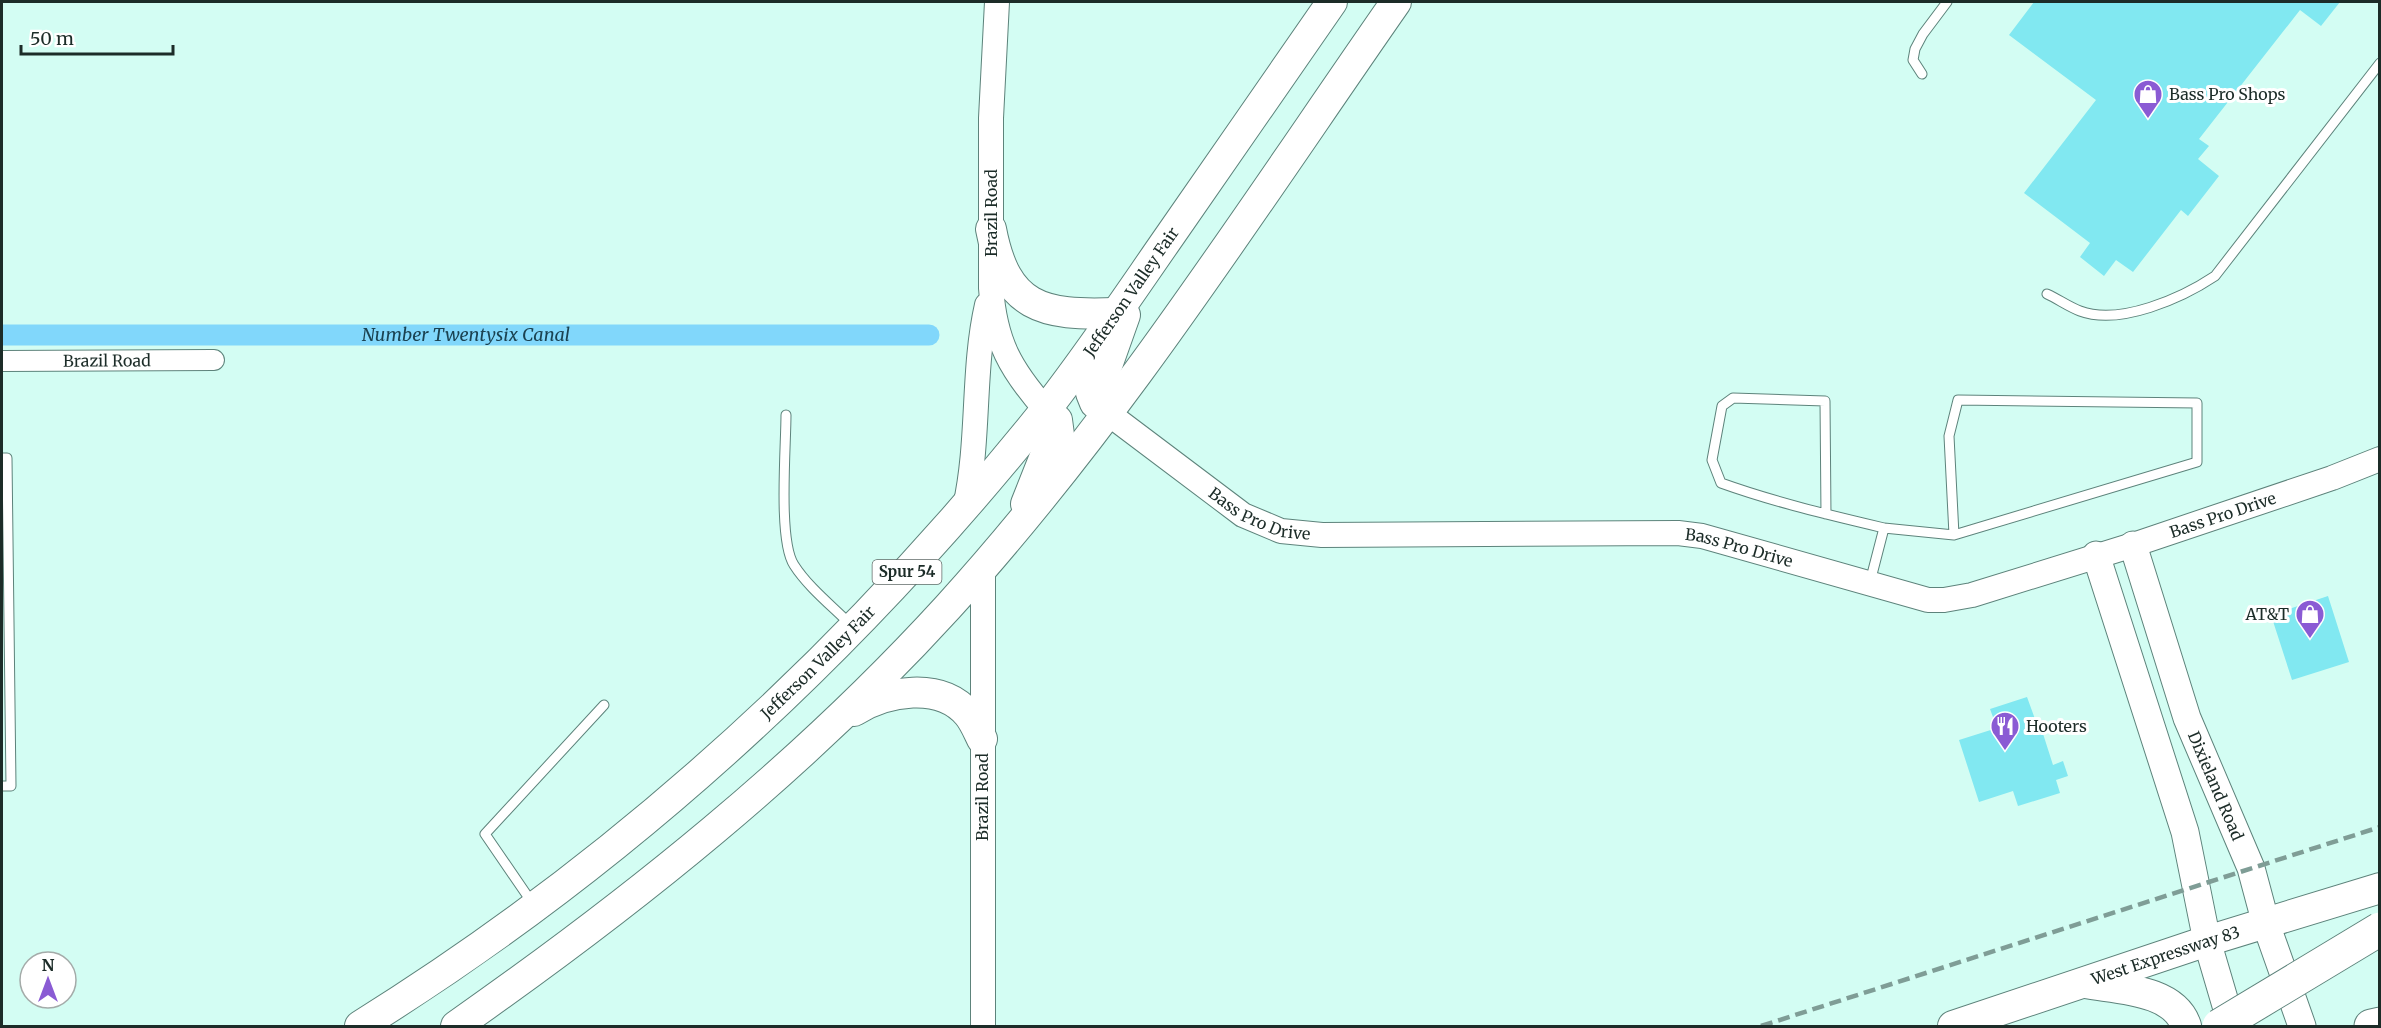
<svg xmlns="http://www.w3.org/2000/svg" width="2381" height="1028" font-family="Merriweather,serif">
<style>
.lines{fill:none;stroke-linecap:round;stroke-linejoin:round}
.canal{stroke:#81d7fb;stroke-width:21}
.building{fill:#81e8f1}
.service-casing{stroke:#5d837b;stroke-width:11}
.minor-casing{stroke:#5d837b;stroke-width:22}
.tertiary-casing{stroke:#5d837b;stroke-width:26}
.secondary-casing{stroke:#5d837b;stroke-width:29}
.primary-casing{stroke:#5d837b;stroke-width:32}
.motorway-casing{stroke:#5d837b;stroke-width:35}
.service{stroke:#fff;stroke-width:9}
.minor{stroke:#fff;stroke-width:20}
.tertiary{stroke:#fff;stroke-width:24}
.secondary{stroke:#fff;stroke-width:27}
.primary{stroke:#fff;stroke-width:30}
.motorway{stroke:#fff;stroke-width:33}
.rail{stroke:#7f9d96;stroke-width:4.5;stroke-dasharray:12 6;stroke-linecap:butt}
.motorway-bridge-casing{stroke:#5d837b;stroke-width:35;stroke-linecap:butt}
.motorway-bridge{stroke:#fff;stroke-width:33}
.labels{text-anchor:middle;stroke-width:6;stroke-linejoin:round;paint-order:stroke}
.shield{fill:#fff;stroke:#606b68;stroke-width:1.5}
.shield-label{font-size:15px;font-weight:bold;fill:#1c2c28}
.poi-label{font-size:16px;fill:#1c2c28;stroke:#fff;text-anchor:start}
.street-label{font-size:16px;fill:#1c2c28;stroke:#fff}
.water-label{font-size:18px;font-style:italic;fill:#1b4251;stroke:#fff}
</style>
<rect width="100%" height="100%" fill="#d3fdf3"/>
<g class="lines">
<path class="canal" id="s1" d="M2,335h927"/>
</g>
<path class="building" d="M2034,2h306l-19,24 -21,-16 -101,129 10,7 -11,13 21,17 -31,40 -7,-6 -48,62 -17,-12 -12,16 -24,-19 10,-14 -66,-50 72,-93 -87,-65z
M2328,596l21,66 -57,18 -21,-65z
M2027,697l8,22 3,-1 15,47 10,-4 5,15 -12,4 4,13 -42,13 -5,-15 -34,11 -20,-62 38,-12 -7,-19z"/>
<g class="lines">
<g class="service-casing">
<path id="service" d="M1922,74l-9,-14 2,-11 8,-15 24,-32
M2047,294c11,5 22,13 33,17 40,15 102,-13 135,-35l165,-213
M786,415c0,32 -8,126 8,150 14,22 38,41 57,60
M2,458h5l4,328h-9
M1826,514l-1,-113 -92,-3 -11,8 -10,54 9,23c53,19 108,32 163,45
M1870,582l14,-54 70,7 243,-73v-59l-239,-3 -9,36 5,99
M533,904l-48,-70 119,-129"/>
</g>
<g class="minor-casing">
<g id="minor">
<path id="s2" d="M2,361l212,-1"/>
</g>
</g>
<g class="tertiary-casing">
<g id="tertiary">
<path d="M997,2l-6,116v170c4,54 19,81 55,122"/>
<path id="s3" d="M1109,414l134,101 38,16 41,4 356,-2 24,3 226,64h16l28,-5 161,-50 199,-67 48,-19"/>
<path d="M965,507c15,-67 7,-136 22,-202"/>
<path d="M983,1026v-459"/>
</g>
</g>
<g class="secondary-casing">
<g id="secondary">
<path id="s4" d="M2133,545l54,173 64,150 15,56 36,102"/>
<path d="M2096,555l89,277 22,109 25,85"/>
</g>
</g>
<g class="primary-casing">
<g id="primary">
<path d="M991,229c15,79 51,87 125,84"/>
<path d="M1109,414l-14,-11 -4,-10 17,-30 17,-48"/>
<path d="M1026,504l19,-48 14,-21 -2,-15 -11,-10"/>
<path d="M854,711c32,-20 86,-30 114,3 6,7 10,17 14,25"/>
<path d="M2085,983c33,6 89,6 101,43"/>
<path id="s5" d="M360,1026c262,-163 491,-373 684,-614 44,-56 84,-116 125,-175 54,-78 109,-157 163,-235"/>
<path d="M456,1026c177,-124 346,-259 492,-419 169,-186 305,-400 448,-605"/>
<path id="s6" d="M1953,1026l254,-85 173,-53"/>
</g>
</g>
<g class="motorway-casing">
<path id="motorway" d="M2371,1026l9,-2"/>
</g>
<use href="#service" class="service"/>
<use href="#minor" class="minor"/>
<use href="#tertiary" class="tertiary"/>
<use href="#secondary" class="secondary"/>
<use href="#primary" class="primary"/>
<use href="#motorway" class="motorway"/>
<path class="rail" d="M1761,1026l619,-199"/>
<g class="motorway-bridge-casing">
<path id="motorway-bridge" d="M2219,1026l161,-97"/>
</g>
<use href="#motorway-bridge" class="motorway-bridge"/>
</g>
<defs>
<g id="shop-pin" transform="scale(1.5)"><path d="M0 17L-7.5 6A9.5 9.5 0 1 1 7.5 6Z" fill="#8a5bd4" stroke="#fff"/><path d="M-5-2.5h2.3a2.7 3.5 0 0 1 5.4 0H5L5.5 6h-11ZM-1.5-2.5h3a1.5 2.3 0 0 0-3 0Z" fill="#fff"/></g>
<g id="restaurant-pin" transform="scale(1.5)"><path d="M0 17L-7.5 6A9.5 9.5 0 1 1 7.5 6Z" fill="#8a5bd4" stroke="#fff"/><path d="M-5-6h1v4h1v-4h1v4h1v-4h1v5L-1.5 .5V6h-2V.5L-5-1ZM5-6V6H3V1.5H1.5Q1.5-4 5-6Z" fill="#fff"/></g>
</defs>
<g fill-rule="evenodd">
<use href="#shop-pin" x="2148" y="94"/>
<use href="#shop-pin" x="2310" y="614"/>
<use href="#restaurant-pin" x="2005" y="726"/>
</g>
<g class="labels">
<rect class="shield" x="872.5" y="560" width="69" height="24" rx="4.5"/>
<g class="shield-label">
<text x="907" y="577">Spur 54</text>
</g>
<g class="poi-label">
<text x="2169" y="100">Bass Pro Shops</text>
<text x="2289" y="620" text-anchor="end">AT&amp;T</text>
<text x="2026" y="732">Hooters</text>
</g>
<g class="street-label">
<text transform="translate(991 213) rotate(-90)" y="6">Brazil Road</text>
<text dy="6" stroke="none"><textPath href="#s5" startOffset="1072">Jefferson Valley Fair</textPath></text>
<text dy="6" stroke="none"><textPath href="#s2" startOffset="105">Brazil Road</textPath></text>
<text dy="6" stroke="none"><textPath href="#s3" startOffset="183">Bass Pro Drive</textPath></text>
<text dy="6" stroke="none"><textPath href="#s3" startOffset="1173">Bass Pro Drive</textPath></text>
<text dy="6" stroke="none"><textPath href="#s3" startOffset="669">Bass Pro Drive</textPath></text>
<text dy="6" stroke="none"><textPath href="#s5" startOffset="586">Jefferson Valley Fair</textPath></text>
<text dy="6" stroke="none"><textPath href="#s4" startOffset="255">Dixieland Road</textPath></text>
<text transform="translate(982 797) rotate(-90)" y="6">Brazil Road</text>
<text dy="6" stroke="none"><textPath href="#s6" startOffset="224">West Expressway 83</textPath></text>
</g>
<g class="water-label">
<text dy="6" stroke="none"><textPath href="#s1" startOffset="464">Number Twentysix Canal</textPath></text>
</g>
</g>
<rect width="2381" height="1028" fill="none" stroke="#1c2c28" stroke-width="6"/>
<g transform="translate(48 980)"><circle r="28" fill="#ffffff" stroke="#a4aba9" stroke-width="1.5"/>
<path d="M0-4.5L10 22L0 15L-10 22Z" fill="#8a5bd4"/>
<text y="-9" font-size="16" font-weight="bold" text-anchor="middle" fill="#1c2c28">N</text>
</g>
<path d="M21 45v9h152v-9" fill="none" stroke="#1c2c28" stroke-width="3"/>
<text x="30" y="45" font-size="18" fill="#1c2c28" stroke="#ffffff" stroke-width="4.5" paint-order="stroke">50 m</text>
</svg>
